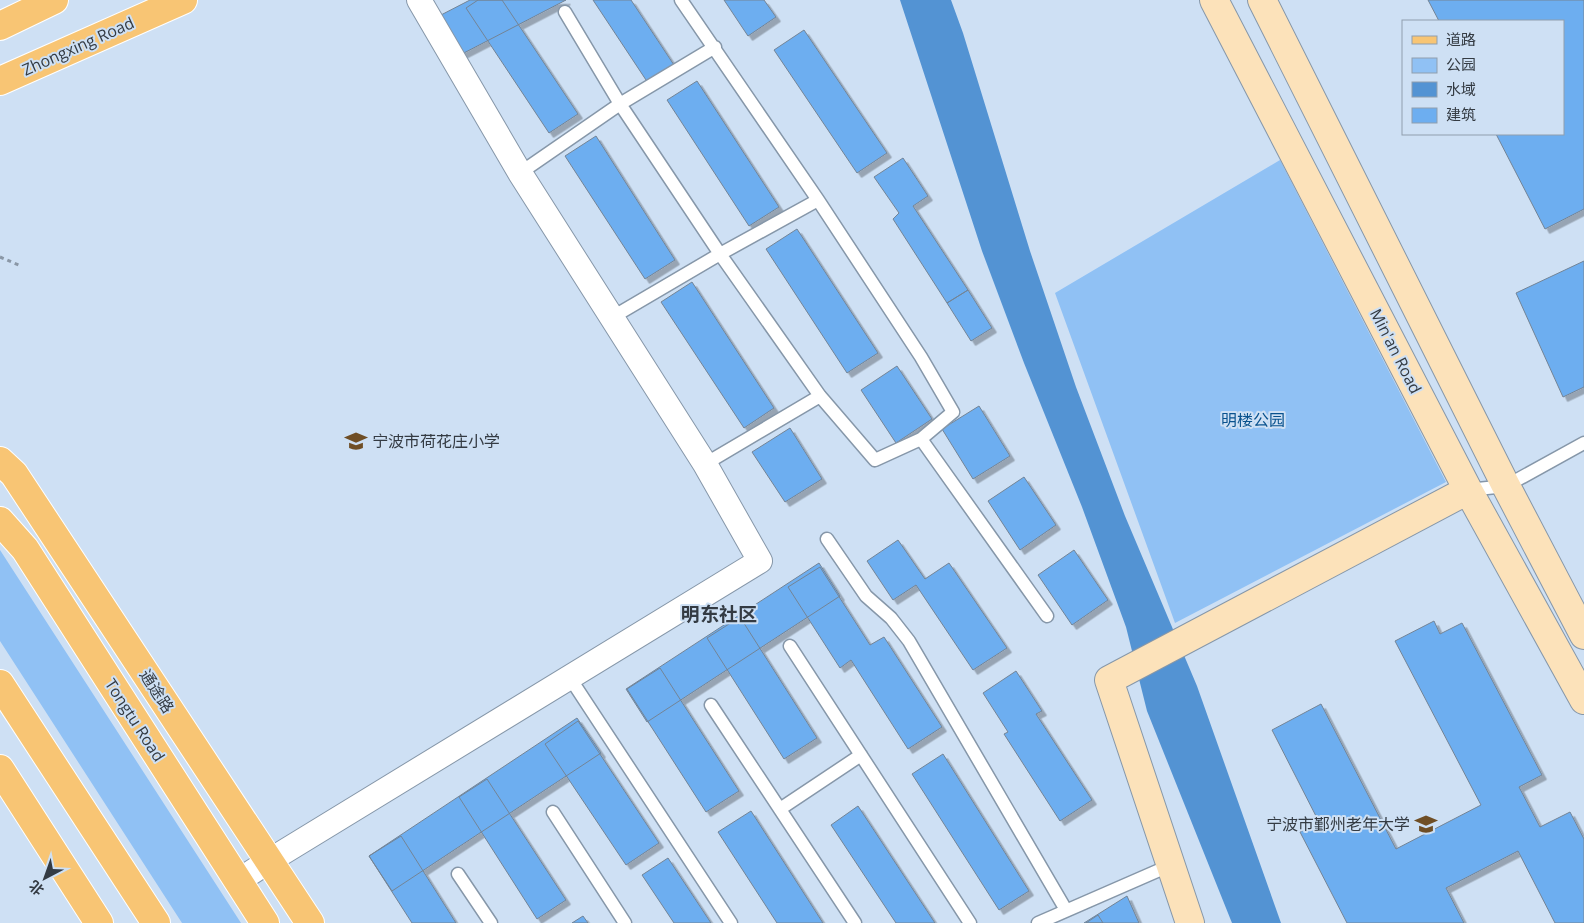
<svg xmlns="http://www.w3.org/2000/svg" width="1584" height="923" font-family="'Open Sans','Noto Sans SC',sans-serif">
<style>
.green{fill:#90c1f4}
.water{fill:#5393d3}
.building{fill:#6daef0;stroke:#738496;filter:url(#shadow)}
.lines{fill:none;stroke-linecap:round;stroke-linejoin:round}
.lane-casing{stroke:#8697a9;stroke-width:15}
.street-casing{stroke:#8697a9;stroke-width:26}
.secondary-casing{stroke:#8697a9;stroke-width:30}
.primary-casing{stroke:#fff;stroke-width:30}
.path{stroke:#8a97a6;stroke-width:3;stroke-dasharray:4 4;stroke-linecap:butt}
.lane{stroke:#fff;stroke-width:12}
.street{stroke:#fff;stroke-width:24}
.secondary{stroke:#fce2ba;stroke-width:28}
.primary{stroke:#f8c574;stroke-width:28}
.labels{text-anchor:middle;stroke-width:4;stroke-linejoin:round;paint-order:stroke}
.street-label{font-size:16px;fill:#343b43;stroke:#cee0f4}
.park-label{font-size:16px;fill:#09528e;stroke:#cee0f4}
.poi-label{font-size:16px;fill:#343b43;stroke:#cee0f4;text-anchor:start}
.quarter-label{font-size:19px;font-weight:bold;fill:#343b43;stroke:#cee0f4}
</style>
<defs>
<filter id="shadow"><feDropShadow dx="4.5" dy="4.5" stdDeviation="0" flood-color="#0004"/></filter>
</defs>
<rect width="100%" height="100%" fill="#cee0f4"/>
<path class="green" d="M1280,160l166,322 -271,141 -120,-330z
M0,550l241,373h-59l-182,-282z"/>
<path class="water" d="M900,0h51l12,33 67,218 46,136 49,129 72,170 84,237h-49l-85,-212 -21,-84 -44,-120 -58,-144 -42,-112z"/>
<path class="building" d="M470,0h96l-106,55 -21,-39z
M478,0h24l76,114 -29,19 -83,-125z
M593,0h38l43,65 -26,18z
M724,0h40l12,17 -28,19z
M1428,0h156v209l-39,20 -49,-95h67v-113h-124z
M804,30l83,123 -30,20 -83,-123z
M697,81l82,126 -30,19 -82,-126z
M596,136l79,124 -30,19 -80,-123z
M903,158l25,38 -15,10 55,84 -21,13 -54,-84 6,-6 -25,-36z
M797,229l81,124 -31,20 -81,-124z
M1584,261v126l-21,10 -47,-104z
M692,282l82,126 -30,20 -83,-126z
M968,290l24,38 -21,13 -24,-38z
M897,366l35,53 -36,24 -35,-53z
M979,406l31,50 -37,23 -31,-50z
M790,428l32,51 -37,23 -33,-50z
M1024,477l32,48 -36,25 -32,-49z
M898,540l27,39 24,-16 58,85 -34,22 -57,-85 -23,15 -26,-39z
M1074,550l34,50 -36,25 -34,-50z
M819,563l21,33 -193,126 -21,-33z
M820,567l50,78 14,-8 58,90 -34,22 -57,-89 -11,8 -52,-81z
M740,617l77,121 -33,21 -77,-121z
M1434,621l6,13 22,-11 80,152 -23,12 21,40 30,-15 14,27v84h-29l-37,-72 -72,37 18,35h-117l-47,-91 19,-10 -47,-92 49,-26 75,145 85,-44 -86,-164z
M660,668l79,123 -33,21 -79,-123z
M1016,671l26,40 -6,3 56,86 -32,21 -56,-87 4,-2 -25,-39z
M577,718l24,35 -209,138 -23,-35z
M578,721l81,122 -33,22 -81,-121z
M943,754l86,137 -30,19 -87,-136z
M487,779l79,121 -29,19 -78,-122z
M858,806l77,117h-39l-65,-98z
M751,811l72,112h-46l-59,-91z
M401,836l55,87h-44l-43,-67z
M668,858l43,65h-37l-32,-48z
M1127,896l12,27h-55z
M1098,915l5,8h-17z
M583,916l5,7h-16z"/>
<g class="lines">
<g class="lane-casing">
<path id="lane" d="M681,0l137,200 103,157 32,55 -32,27 126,177
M565,12l55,92 100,150 100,142 55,64 46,-21
M520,173l100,-69 95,-57
M611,318l109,-64 98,-54
M705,464l115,-68
M1468,490l38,-4 78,-43
M827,539l39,57 25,22 18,23 157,269
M790,646l180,277
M570,678l161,245
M711,705l144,218
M780,809l81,-54
M553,812l72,111
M458,874l33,49
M1038,923l133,-58"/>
</g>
<g class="street-casing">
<path id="street" d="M238,881l31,-20 491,-300 -55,-97 -185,-291 -101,-173"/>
</g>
<g class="secondary-casing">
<path id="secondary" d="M1214,0l254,490 116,210
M1262,0l244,486 78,149
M1190,923l-81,-243 359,-190"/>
</g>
<g class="primary-casing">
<path id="primary" d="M0,26l54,-26
M0,81l183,-81
M0,461l14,13 296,449
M0,521l25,28 240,374
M0,684l156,239
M0,769l99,154"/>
</g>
<path class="path" d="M0,257l21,9"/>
<use href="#lane" class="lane"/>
<use href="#street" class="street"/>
<use href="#secondary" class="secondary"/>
<use href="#primary" class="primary"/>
</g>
<defs>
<g id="school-bare" transform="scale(1.725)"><path d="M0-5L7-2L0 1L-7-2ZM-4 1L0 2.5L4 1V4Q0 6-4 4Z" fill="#6f4e25" stroke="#cee0f4" stroke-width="2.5" paint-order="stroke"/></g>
<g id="university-bare" transform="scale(1.725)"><path d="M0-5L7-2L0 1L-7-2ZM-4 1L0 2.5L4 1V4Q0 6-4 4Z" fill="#6f4e25" stroke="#cee0f4" stroke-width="2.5" paint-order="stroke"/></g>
</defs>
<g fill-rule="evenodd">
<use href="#school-bare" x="356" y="441"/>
<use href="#university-bare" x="1426" y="824"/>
</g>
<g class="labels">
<g class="street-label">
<text transform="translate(78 46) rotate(-24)" y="6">Zhongxing Road</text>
<text transform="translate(1396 351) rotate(63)" y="6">Min'an Road</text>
<text transform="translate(157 691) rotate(57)" y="6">通途路</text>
<text transform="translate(135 720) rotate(57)" y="6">Tongtu Road</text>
</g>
<g class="park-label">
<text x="1253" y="426">明楼公园</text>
</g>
<g class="poi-label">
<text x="372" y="447">宁波市荷花庄小学</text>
<text x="1410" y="830" text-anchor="end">宁波市鄞州老年大学</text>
</g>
<g class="quarter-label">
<text x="719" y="621">明东社区</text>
</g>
</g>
<rect x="1402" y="20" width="162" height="115" fill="#cee0f4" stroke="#909ead"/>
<rect x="1412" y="36" width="25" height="8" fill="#f8c574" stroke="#909ead"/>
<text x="1446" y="45" font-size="15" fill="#343b43">道路</text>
<rect x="1412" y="58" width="25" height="15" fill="#90c1f4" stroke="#909ead"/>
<text x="1446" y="70" font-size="15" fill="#343b43">公园</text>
<rect x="1412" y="82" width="25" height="15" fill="#5393d3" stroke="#909ead"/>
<text x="1446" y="95" font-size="15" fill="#343b43">水域</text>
<rect x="1412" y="108" width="25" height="15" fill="#6daef0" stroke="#909ead"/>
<text x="1446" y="120" font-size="15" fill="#343b43">建筑</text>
<g transform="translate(45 878) rotate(221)" stroke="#cee0f4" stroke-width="4" paint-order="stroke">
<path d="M0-4L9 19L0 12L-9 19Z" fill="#343b43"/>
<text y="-8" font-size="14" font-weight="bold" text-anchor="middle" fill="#343b43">北</text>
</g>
</svg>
